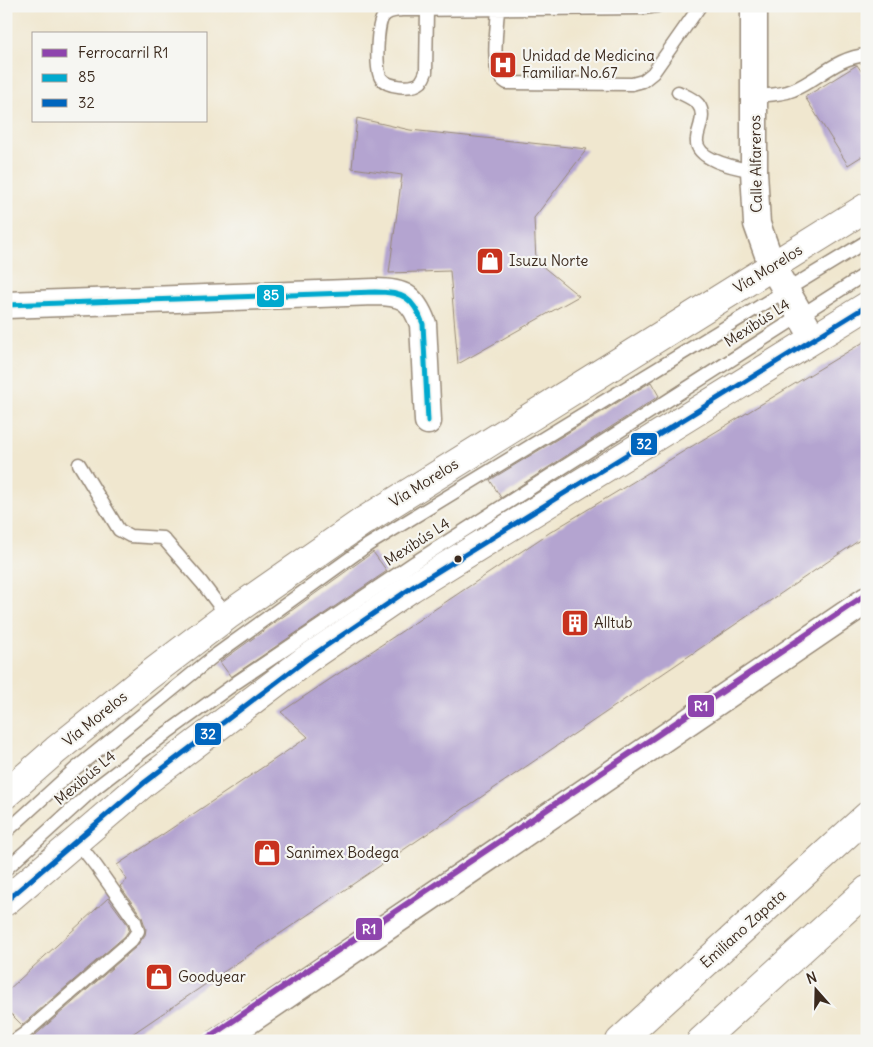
<svg xmlns="http://www.w3.org/2000/svg" width="873" height="1047" font-family="Delius,sans-serif">
<style>
.building{fill:#b4a4d0}
.lines{fill:none;stroke-linecap:round;stroke-linejoin:round}
.lane-casing{stroke:#968876;stroke-width:15}
.street-casing{stroke:#968876;stroke-width:29}
.primary-casing{stroke:#968876;stroke-width:30}
.lane{stroke:#fff;stroke-width:12}
.street{stroke:#fff;stroke-width:26}
.primary{stroke:#fff;stroke-width:28}
.bus-1-casing{stroke:#f6f6f2;stroke-width:9}
.bus-2-casing{stroke:#f6f6f2;stroke-width:9}
.bus-1{stroke:#00a9ce;stroke-width:5}
.bus-2{stroke:#0065bd;stroke-width:5}
.rail-1-casing{stroke:#f6f6f2;stroke-width:10}
.rail-1{stroke:#8e44ad;stroke-width:6}
.bus-dot{fill:#3b2a1e;stroke:#f6f6f2;stroke-width:2}
.labels{text-anchor:middle;stroke-width:4.5;stroke-linejoin:round;paint-order:stroke}
.poi-label{font-size:15px;fill:#3b2a1e;stroke:#f6f6f2;text-anchor:start}
.street-label{font-size:15px;fill:#3b2a1e;stroke:#f6f6f2}
.line-badge{stroke:#f6f6f2;stroke-width:2}
.badge-label{font-size:14px;text-anchor:middle;font-weight:bold;fill:#fff}
</style>
<rect width="100%" height="100%" fill="#f6f6f2"/>
<filter id="ink" filterUnits="userSpaceOnUse"><feTurbulence type="fractalNoise" baseFrequency=".02" numOctaves="2"/><feDisplacementMap in="SourceGraphic" scale="10" xChannelSelector="R" yChannelSelector="G"/><feConvolveMatrix kernelMatrix="1 2 1 2 8 2 1 2 1" color-interpolation-filters="sRGB"/></filter>
<filter id="wash" filterUnits="userSpaceOnUse"><feTurbulence type="fractalNoise" baseFrequency=".0096" numOctaves="4" result="noise"/><feDisplacementMap in="SourceGraphic" scale="20" xChannelSelector="R" yChannelSelector="G"/><feGaussianBlur stdDeviation="1.12" result="paint"/><feColorMatrix in="noise" values="0 0 0 0 0 0 0 0 0 0 0 0 0 0 0 0 0 1.4 0 .05"/><feComposite in="paint" operator="in"/></filter>
<g filter="url(#wash)">
<rect width="100%" height="100%" fill="#f0e7cf"/>
<g id="blocks">
<path class="building" d="M857,65l10,14v74l-19,12 -43,-68z
M357,118l53,12 177,19 -53,69 2,43 43,35 -121,68 -8,-93 -61,2 13,-98 -50,-7z
M867,340v195l-745,506h-86l-3,-4 103,-90 9,-12 1,-6 -4,-12 -22,-31 7,-6 -10,-15 191,-128 -27,-25 268,-179z
M651,382l8,14 -158,102 -11,-18z
M373,552l14,19 -156,106 -11,-15z
M108,898l20,27 1,5 -4,6 -103,89 -16,-16v-17z"/>
</g>
</g>
<g filter="url(#ink)">
<use href="#blocks" fill-opacity="0" stroke="#968876" stroke-width="1"/>
<g class="lines">
<g class="lane-casing">
<path id="lane" d="M401,6v4c-7,1 -14,1 -18,7 -6,8 -8,53 -2,61 6,9 31,12 40,4 2,-3 4,-7 5,-10l1,-62
M401,10l243,-2 13,-2
M498,10c-1,15 -6,53 1,65 2,4 5,6 8,8l125,1 11,-3 10,-8 47,-67
M678,92c6,3 16,7 20,12 9,11 0,24 -1,35 -3,22 42,29 57,32
M755,96c12,-1 27,-1 38,-6 26,-11 44,-33 74,-35
M79,464l40,66 11,6 33,2 39,45 25,33
M6,832l69,-63 139,-113 154,-111 499,-304
M6,869l88,-80 74,-57 69,-50 178,-120 452,-289
M14,1041l10,-7 107,-93 7,-10 -3,-10 -39,-55 -20,-26"/>
</g>
<g class="street-casing">
<path id="street" d="M754,6v165l3,53 15,42 42,73
M6,305l369,-13c28,0 38,5 48,32l5,97
M219,1041l648,-441"/>
</g>
<g class="primary-casing">
<path id="primary" d="M6,794l50,-44 92,-74 79,-60 135,-94 505,-315
M6,901l139,-119 162,-123 104,-71 456,-282
M620,1041l247,-225
M701,1041l166,-151"/>
</g>
<use href="#lane" class="lane"/>
<use href="#street" class="street"/>
<use href="#primary" class="primary"/>
<g class="bus-1-casing">
<path id="bus-1" d="M6,305l369,-13c28,0 38,5 48,32l5,97"/>
</g>
<g class="bus-2-casing">
<path id="bus-2" d="M6,901l139,-119 162,-123 104,-71 456,-282"/>
</g>
<use href="#bus-1" class="bus-1"/>
<use href="#bus-2" class="bus-2"/>
<g class="rail-1-casing">
<path id="rail-1" d="M203,1041l664,-447"/>
</g>
<use href="#rail-1" class="rail-1"/>
</g>
</g>
<defs>
<g id="hospital-square" transform="scale(1.4375)"><rect x="-9" y="-9" width="18" height="18" rx="4" fill="#c8321e" stroke="#f6f6f2"/><path d="M-5-5h3v3.5h4V-5h3V5h-3V1.5h-4V5h-3Z" fill="#fff"/></g>
<g id="shop-square" transform="scale(1.4375)"><rect x="-9" y="-9" width="18" height="18" rx="4" fill="#c8321e" stroke="#f6f6f2"/><path d="M-5-2.5h2.3a2.7 3.5 0 0 1 5.4 0H5L5.5 6h-11ZM-1.5-2.5h3a1.5 2.3 0 0 0-3 0Z" fill="#fff"/></g>
<g id="building-square" transform="scale(1.4375)"><rect x="-9" y="-9" width="18" height="18" rx="4" fill="#c8321e" stroke="#f6f6f2"/><path d="M-4-6H4V6H1V3H-1V6H-4ZM-2.5-4.3h1.7v1.8h-1.7ZM.8-4.3h1.7v1.8H.8ZM-2.5-1h1.7V.8h-1.7ZM.8-1h1.7V.8H.8Z" fill="#fff"/></g>
</defs>
<g fill-rule="evenodd">
<use href="#hospital-square" x="503" y="65"/>
<use href="#shop-square" x="490" y="261"/>
<use href="#building-square" x="575" y="623"/>
<use href="#shop-square" x="267" y="853"/>
<use href="#shop-square" x="159" y="977"/>
</g>
<circle class="bus-dot" cx="458" cy="559" r="4.5"/>
<g class="labels">
<g class="poi-label">
<text x="522" y="61">Unidad de Medicina<tspan x="522" dy="17">Familiar No.67</tspan></text>
<text x="509" y="266">Isuzu Norte</text>
<text x="594" y="628">Alltub</text>
<text x="286" y="858">Sanimex Bodega</text>
<text x="178" y="982">Goodyear</text>
</g>
<g class="street-label">
<text transform="translate(756 164) rotate(-91)" y="5">Calle Alfareros</text>
<text transform="translate(768 269) rotate(-32)" y="5">Vía Morelos</text>
<text transform="translate(757 323) rotate(-33)" y="5">Mexibús L4</text>
<text transform="translate(424 483) rotate(-32)" y="5">Vía Morelos</text>
<text transform="translate(417 542) rotate(-33)" y="5">Mexibús L4</text>
<text transform="translate(95 719) rotate(-39)" y="5">Vía Morelos</text>
<text transform="translate(85 778) rotate(-40)" y="5">Mexibús L4</text>
<text transform="translate(743 929) rotate(-42)" y="5">Emiliano Zapata</text>
</g>
</g>
<g class="line-badge">
<rect x="256" y="284" width="29" height="24" rx="5" fill="#00a9ce"/>
<rect x="630" y="432" width="28" height="24" rx="5" fill="#0065bd"/>
<rect x="687" y="694" width="28" height="24" rx="5" fill="#8e44ad"/>
<rect x="194" y="722" width="28" height="24" rx="5" fill="#0065bd"/>
<rect x="355" y="917" width="28" height="24" rx="5" fill="#8e44ad"/>
</g>
<g class="badge-label">
<text x="271" y="300">85</text>
<text x="644" y="449">32</text>
<text x="701" y="711">R1</text>
<text x="208" y="739">32</text>
<text x="369" y="934">R1</text>
</g>
<rect width="873" height="1047" fill="none" stroke="#f6f6f2" stroke-width="25"/>
<rect x="32" y="32" width="175" height="90" fill="#f6f6f2" stroke="#aba49d"/>
<rect x="42" y="49" width="25" height="8" fill="#8e44ad" stroke="#aba49d"/>
<text x="78" y="58" font-size="15" fill="#3b2a1e">Ferrocarril R1</text>
<rect x="42" y="74" width="25" height="8" fill="#00a9ce" stroke="#aba49d"/>
<text x="78" y="82" font-size="15" fill="#3b2a1e">85</text>
<rect x="42" y="99" width="25" height="8" fill="#0065bd" stroke="#aba49d"/>
<text x="78" y="108" font-size="15" fill="#3b2a1e">32</text>
<g transform="translate(816 990) rotate(340)" stroke="#f6f6f2" stroke-width="4" paint-order="stroke">
<path d="M0-4L9 19L0 12L-9 19Z" fill="#3b2a1e"/>
<text y="-8" font-size="14" font-weight="bold" text-anchor="middle" fill="#3b2a1e">N</text>
</g>
</svg>
